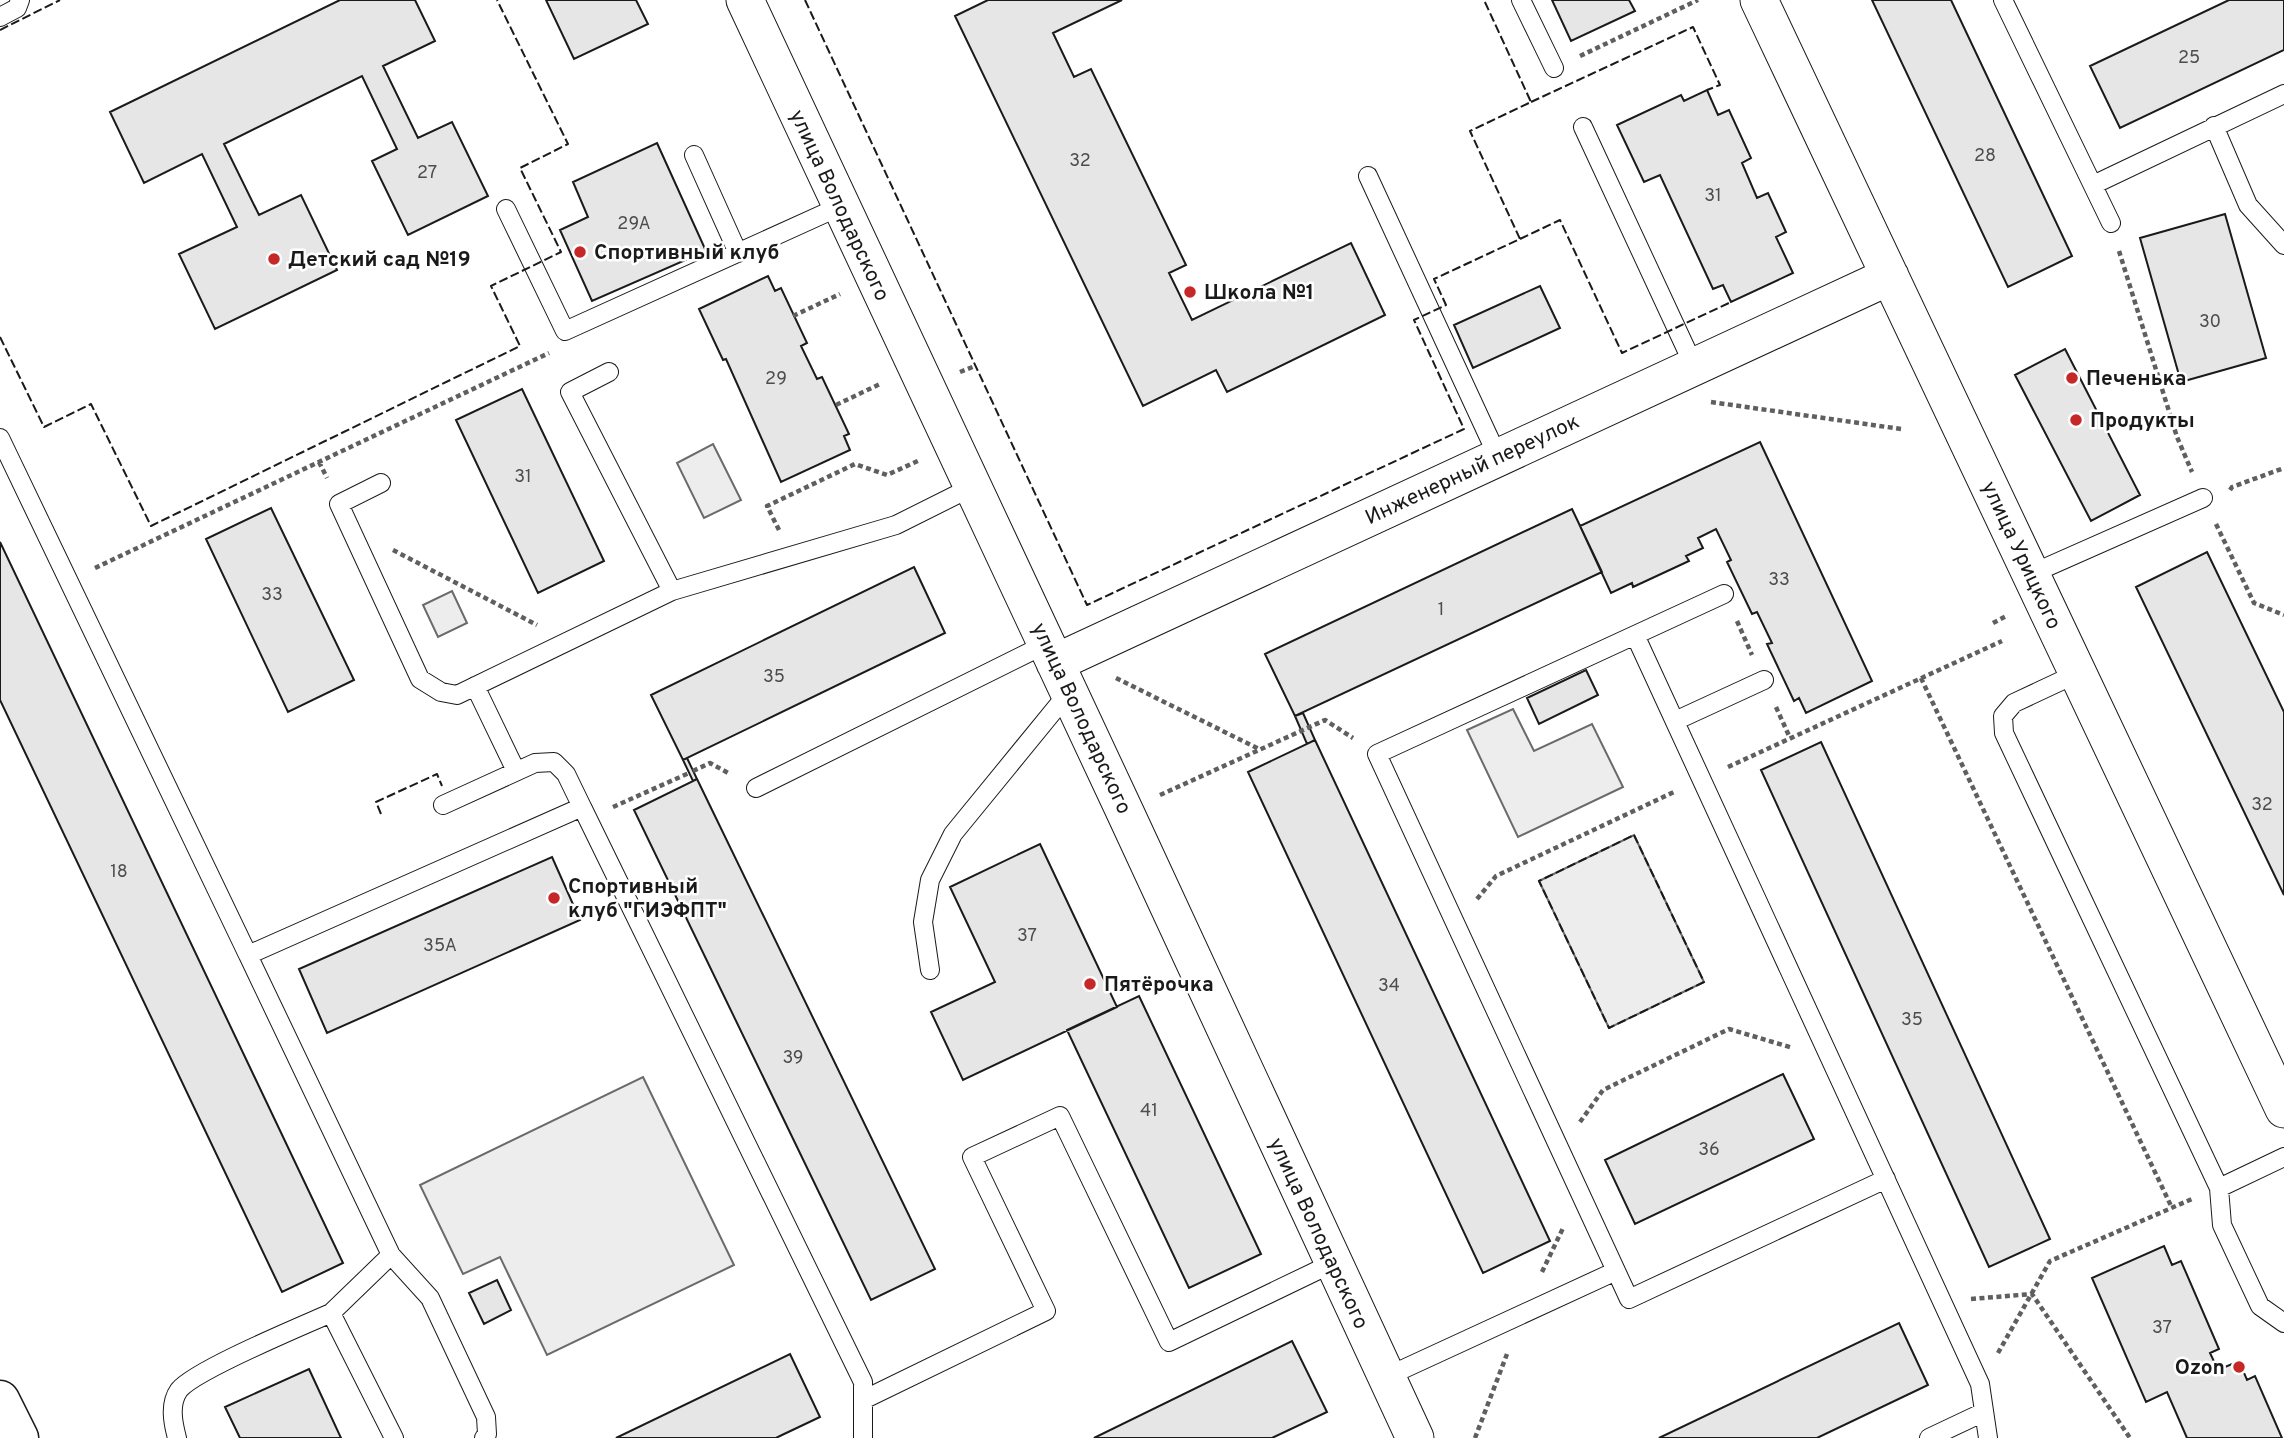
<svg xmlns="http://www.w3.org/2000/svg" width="2284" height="1438" font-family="Overpass,sans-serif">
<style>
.built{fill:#ededed;stroke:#6a6a6a;stroke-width:2}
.building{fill:#e6e6e6;stroke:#1a1a1a;stroke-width:2}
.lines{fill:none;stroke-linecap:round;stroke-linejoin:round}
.lane-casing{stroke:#1a1a1a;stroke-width:20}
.street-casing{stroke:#1a1a1a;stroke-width:39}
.secondary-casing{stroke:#1a1a1a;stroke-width:41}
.path{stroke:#5f5f5f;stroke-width:4.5;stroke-dasharray:5 3.5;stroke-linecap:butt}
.lane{stroke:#fff;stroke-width:18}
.street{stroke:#fff;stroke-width:37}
.secondary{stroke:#fff;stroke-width:38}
.fence{stroke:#1a1a1a;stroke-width:2;stroke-dasharray:9 3.5;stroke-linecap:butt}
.poi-dot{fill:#c62828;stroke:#fff;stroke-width:2.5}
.labels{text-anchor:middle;stroke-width:5;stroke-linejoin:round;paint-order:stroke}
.number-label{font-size:18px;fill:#4d4d4d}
.street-label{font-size:21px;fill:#1a1a1a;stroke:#fff}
.poi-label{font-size:21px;font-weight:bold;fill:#1a1a1a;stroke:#fff;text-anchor:start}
</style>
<rect width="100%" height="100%" fill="#fff"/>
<path class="built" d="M713,444l28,56 -37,18 -27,-55z
M452,591l15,32 -29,14 -15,-32z
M1513,709l21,42 58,-27 31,63 -105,50 -51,-107z
M1634,835l70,147 -95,46 -70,-147z
M643,1077l91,188 -187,90 -47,-98 -37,17 -43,-89z"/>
<path class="building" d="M340,0h75l20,41 -52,25 35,72 34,-16 36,74 -80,39 -36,-74 25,-12 -35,-73 -138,68 35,71 42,-20 36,75 -122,59 -36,-75 58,-27 -35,-73 -58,29 -34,-71z
M546,0h90l12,24 -74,35z
M988,0h134l-69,33 21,44 17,-8 95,196 -17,8 23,47 159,-77 34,72 -158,77 -11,-22 -73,36 -188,-390z
M1552,0h77l6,11 -64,30z
M1872,0h79l121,256 -64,31z
M2229,0h55v50l-164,78 -30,-62z
M1707,90l11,25 11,-5 22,48 -9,5 15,35 11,-5 18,39 -10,5 17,36 -62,29 -8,-17 -10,4 -53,-114 -16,7 -27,-57 64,-30 3,6z
M657,143l49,108 -114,50 -32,-71 28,-13 -15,-35z
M2225,214l41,144 -85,24 -41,-144z
M768,276l7,15 6,-3 26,55 -6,3 16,33 5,-2 27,57 -5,2 6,14 -69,32 -55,-123 -3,1 -24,-51z
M1540,286l20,42 -87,40 -19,-43z
M2065,349l75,146 -49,26 -76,-146z
M522,389l82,172 -66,32 -82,-173z
M1760,442l112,239 -66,32 -7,-15 -5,3 -27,-57 5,-1 -15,-31 -5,2 -25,-52 4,-2 -15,-31 -18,9 5,10 -17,8 3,5 -56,26 -1,-4 -21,10 -31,-67z
M271,508l83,172 -66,32 -82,-173z
M1572,509l30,63 -307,144 -30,-62z
M0,542l343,721 -61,29 -282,-592z
M2207,552l77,160v183l-148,-308z
M914,567l31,66 -262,127 -32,-65z
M1586,670l12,25 -59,29 -12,-26z
M1303,713l12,27 -8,4 -12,-28z
M1315,740l235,501 -67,32 -235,-501z
M1821,742l229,497 -61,28 -228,-497z
M687,758l10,21 -4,2 -10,-21z
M697,779l238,490 -64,31 -237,-490z
M1040,844l77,163 -154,73 -32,-68 64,-30 -45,-95z
M552,857l28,63 -253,113 -28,-64z
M1139,996l122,258 -72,34 -122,-258z
M1783,1074l31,65 -179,85 -30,-64z
M2164,1246l8,19 9,-4 38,88 -9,4 8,17 21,-9 8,19 8,-4 27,62h-95l-20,-46 -21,10 -54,-124z
M497,1280l14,30 -27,14 -15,-31z
M1899,1323l29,62 -111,53h-158z
M1292,1341l35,71 -55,26h-178z
M790,1354l30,63 -38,18 -6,3h-160z
M309,1369l32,69h-101l-15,-31z"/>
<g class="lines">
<g class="lane-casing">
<path id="lane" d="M1521,0l33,68
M2003,0l108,223
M0,17l17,-9 3,-8
M2214,126l34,79 36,40
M1583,127l111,239
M694,155l44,98
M1368,176l130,281
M2093,185l191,-91
M506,209l59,122 276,-125
M609,372l-39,20 102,199
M0,438l248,517
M381,483l-42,21 81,175 21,13 16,3 215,-104 224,-66 76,-38
M2031,574l172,-76
M1724,594l-347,160 252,545 257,-120
M1635,635l345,749 8,54
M2078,673l-64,30 -11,13 1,17 215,455 3,37 38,81 24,17
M475,686l41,85
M1675,721l89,-41
M756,788l290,-144
M582,807l281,575v56
M930,970l-7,-48 7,-42 23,-46 116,-142
M2219,1188l65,-31
M391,1255l39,43 56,119 1,17 -3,4
M1386,1377l230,-106
M863,1400l183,-89 -74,-154 88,-41 109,226 164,-79
M177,1438c-4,-15 -8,-34 2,-48 16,-20 123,-64 152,-77
M394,1438l-63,-125 60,-58 -143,-300 334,-148 -16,-33 -12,-12 -19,1 -92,42
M1929,1438l55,-26"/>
</g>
<g class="street-casing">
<path id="street" d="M745,0l380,812 290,626
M1759,0l525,1109
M1055,663l835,-387"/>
</g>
<g class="secondary-casing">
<path id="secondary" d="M0,1400l19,38"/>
</g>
<path class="path" d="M1580,56l118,-56
M2119,251l58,186 15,35
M793,316l47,-22
M960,372l15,-6
M1711,402l190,27
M836,405l46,-22
M319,462l8,16
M2230,490l2,-3 52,-19
M2216,524l38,79 30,12
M779,530l-12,-24 88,-42 32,11 33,-15
M393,550l144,75
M95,568l454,-215
M1737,621l15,34
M1993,623l15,-8
M1116,678l143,71
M1921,678l251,530
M1776,707l14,31
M1728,767l274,-126
M693,771l17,-8 20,11
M1160,795l165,-75 28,18
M613,807l76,-34
M1477,899l19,-23 180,-85
M1580,1122l23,-32 126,-61 64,19
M1542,1272l22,-46
M1971,1299l61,-5 98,144
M1998,1353l52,-92 142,-62
M1475,1438l32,-84"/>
<use href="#lane" class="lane"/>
<use href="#street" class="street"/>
<use href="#secondary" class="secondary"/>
<path class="fence" d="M805,0l282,605 377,-176 -50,-109 32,-15 -12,-26 86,-40 -50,-108 61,-29 -47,-102
M0,30l60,-30
M1531,102l162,-75 27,58 -13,5
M1520,239l40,-19 62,133 109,-51
M0,337l44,90 47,-23 60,122 369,-180 -29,-60 70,-34 -41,-84 48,-24 -71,-144
M381,814l-5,-12 61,-28 5,12
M1634,835l70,147 -95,46 -70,-147z"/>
</g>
<g class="poi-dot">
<circle cx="580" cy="252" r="7"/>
<circle cx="274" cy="259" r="7"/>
<circle cx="1190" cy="292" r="7"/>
<circle cx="2072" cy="378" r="7"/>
<circle cx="2076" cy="420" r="7"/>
<circle cx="554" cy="898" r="7"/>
<circle cx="1090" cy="984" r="7"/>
<circle cx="2239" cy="1367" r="7"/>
</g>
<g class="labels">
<g class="number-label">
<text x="2189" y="63">25</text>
<text x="1985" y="161">28</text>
<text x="1080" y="166">32</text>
<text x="427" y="178">27</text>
<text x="1713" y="201">31</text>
<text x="634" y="229">29А</text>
<text x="2210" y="327">30</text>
<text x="776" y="384">29</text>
<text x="523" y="482">31</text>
<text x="1779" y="585">33</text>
<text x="272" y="600">33</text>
<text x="1441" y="615">1</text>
<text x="774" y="682">35</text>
<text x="2262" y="810">32</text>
<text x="119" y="877">18</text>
<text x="1027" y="941">37</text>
<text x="440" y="951">35А</text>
<text x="1389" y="991">34</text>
<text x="1912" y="1025">35</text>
<text x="793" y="1063">39</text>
<text x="1149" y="1116">41</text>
<text x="1709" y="1155">36</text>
<text x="2162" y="1333">37</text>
</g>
<g class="street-label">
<text transform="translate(840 205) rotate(65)" y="7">улица Володарского</text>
<text transform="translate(1472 469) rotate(-25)" y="7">Инженерный переулок</text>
<text transform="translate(2022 555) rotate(65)" y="7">улица Урицкого</text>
<text transform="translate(1082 718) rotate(65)" y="7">улица Володарского</text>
<text transform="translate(1319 1233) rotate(65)" y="7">улица Володарского</text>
</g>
<g class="poi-label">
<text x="594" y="259">Спортивный клуб</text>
<text x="288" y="266">Детский сад №19</text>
<text x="1204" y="299">Школа №1</text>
<text x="2086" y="385">Печенька</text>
<text x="2090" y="427">Продукты</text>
<text x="568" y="893">Спортивный<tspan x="568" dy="24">клуб "ГИЭФПТ"</tspan></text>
<text x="1104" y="991">Пятёрочка</text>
<text x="2225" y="1374" text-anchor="end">Ozon</text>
</g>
</g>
</svg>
